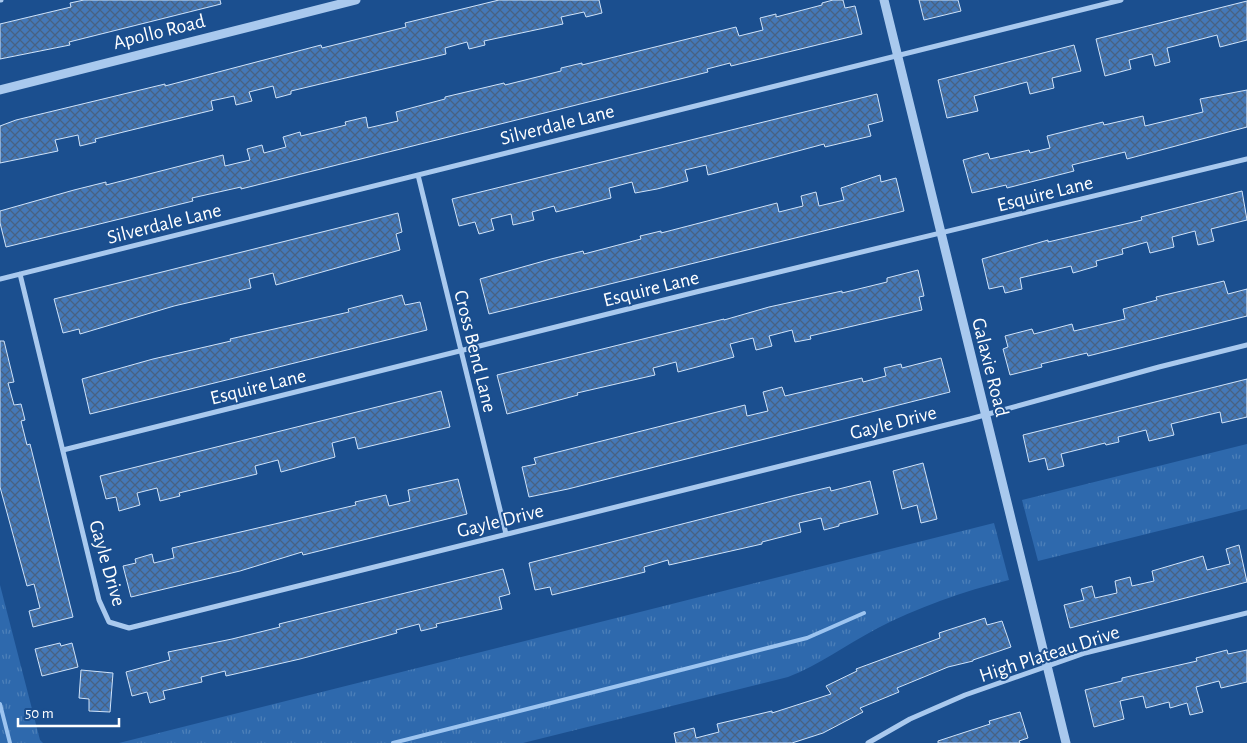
<svg xmlns="http://www.w3.org/2000/svg" width="1247" height="743" font-family="'Alegreya Sans',sans-serif">
<style>
.grass{fill:url(#grass-tufts)}
.lines{fill:none;stroke-linecap:round;stroke-linejoin:round}
.stream{stroke:#9cc4f0;stroke-width:4}
.building{fill:url(#building-cross-hatch);stroke:#cfe3fa}
.minor{stroke:#a9c9ee;stroke-width:5}
.tertiary{stroke:#a9c9ee;stroke-width:9}
.labels{text-anchor:middle;stroke-width:4;stroke-linejoin:round;paint-order:stroke}
.street-label{font-size:20px;fill:#fff;stroke:#1b4f8f}
</style>
<defs>
<pattern id="grass-tufts" width="24" height="20" patternUnits="userSpaceOnUse" patternTransform="scale(1.25)"><rect width="24" height="20" fill="#2e69ad"/><path d="M3 7l-1-3M5 7V3M7 7l1-3M15 17l-1-3M17 17v-4M19 17l1-3" fill="none" stroke="#4d80b9"/></pattern>
<pattern id="building-cross-hatch" width="8" height="8" patternUnits="userSpaceOnUse" patternTransform="scale(1.25)"><rect width="8" height="8" fill="#4478b7"/><path d="M0 0l8 8M0 8l8-8" fill="none" stroke="#486282"/></pattern>
</defs>
<rect width="100%" height="100%" fill="#1b4f8f"/>
<path class="grass" d="M1247,444v65l-209,52 -16,-61z
M994,523l15,57c-45,11 -93,28 -133,49 -30,16 -57,36 -88,48l-265,66h-404z
M0,585l40,155 3,3h-43z"/>
<g class="lines">
<path class="stream" d="M0,704l10,39
M393,743l414,-105 57,-25"/>
</g>
<path class="building" d="M84,0h136l1,4 -152,38 1,3 -70,14v-35l71,-17 -1,-4z
M499,0h100l3,13 -16,4 -2,-5 -23,5 2,7 -79,17 1,4 -16,4 -2,-7 -22,6 1,6 -155,37v3l-15,4 -3,-12 -24,6 3,9 -16,4 -2,-9 -23,5 2,9 -118,29 1,3 -16,4 -2,-11 -23,5 3,11 -58,12v-37l16,-6 149,-36v2l156,-41 1,3 84,-21 -1,-4z
M833,0h10l2,8 10,-2 7,28 -131,32 -1,-3 -23,6 1,3 -467,117v-2l-49,11 1,3 -187,46 -6,-24v-12l74,-21 32,-8v3l117,-30 2,11 25,-6 -3,-11 15,-4 2,8 22,-6 -3,-10 17,-5 1,4 45,-11 -1,-3 21,-5 2,11 30,-7 -2,-9 49,-13v-2l59,-14 1,2 56,-14v-3l21,-5v2l154,-38 3,9 24,-6 -3,-12 16,-4v3l46,-12v-2z
M919,0h39l3,11 -37,9z
M1247,1v39l-27,7 -3,-12 -50,13 3,14 -15,4 -3,-12 -23,6 2,9 -26,7 -9,-37z
M1074,45l7,26 -29,7 2,10 -24,6 -3,-12 -53,14 4,15 -31,7 -9,-38z
M1247,90v37l-120,32 -2,-7 -53,13 2,6 -67,17 -1,-3 -34,8 -9,-33 25,-7 2,6 39,-9 1,3 20,-5 -3,-12 56,-14 1,3 39,-9 2,10 58,-14 -3,-13z
M877,94l6,27 -15,4 3,11 -46,11 -1,-3 -116,31 -2,-10 -21,5 3,11 -31,8 -22,4 -3,-11 -23,6 2,10 -55,14 -2,-6 -22,6 2,8 -21,5 -2,-11 -20,5 3,11 -15,4 -4,-12 -16,4 -7,-27z
M880,175l1,7 15,-4 8,33 -415,103 -9,-35 71,-20 32,-8 1,3 57,-15 -1,-3 21,-5v2l116,-30 2,9 24,-6 -2,-10 15,-4 3,14 25,-6 -3,-12z
M1242,191l5,29 -36,9 3,12 -16,4 -3,-14 -23,6 2,10 -24,6 -3,-11 -25,7 1,5 -27,7 1,5 -24,7 -2,-7 -51,12 2,11 -17,4 -2,-7 -14,3 -7,-30 66,-19v2l94,-22 -1,-3z
M398,213l4,19 -6,2 4,16 -124,35 -3,-12 -24,6 2,9 -77,18 -94,28 -1,-5 -16,4 -9,-34z
M918,270l6,26 -5,1 3,13 -112,26 1,3 -16,3 -3,-12 -23,6 3,10 -16,4 -3,-12 -23,6 4,13 -56,15 -2,-10 -23,6 2,7 -78,18 1,2 -71,19 -10,-39 227,-56v1l45,-13 73,-16v2l45,-11v-4z
M1224,281l4,13 19,-5v27l-159,40 -1,-3 -46,11 1,3 -32,8 -7,-26 5,-2 -3,-11 27,-7 2,5 38,-10 2,7 51,-12 -2,-10 34,-9 -1,-3z
M402,295l3,10 15,-3 7,28 -337,84 -8,-35 71,-20 78,-18 -1,-2 119,-27 -1,-3z
M0,341h4l10,41 -6,1 6,22 7,-1 4,16 -4,1 6,24 3,-1 43,173 -40,10 -4,-16 11,-3 -6,-24 -7,2 -27,-99z
M941,358l9,34 -382,97 -39,8 -7,-30 14,-3 -2,-6 211,-53 2,11 21,-5 -5,-19 19,-5 3,9 77,-18 1,4 23,-6 -2,-8 17,-4 1,4z
M1247,379v38l-25,6 -2,-11 -49,12 3,11 -25,6 -3,-11 -28,7 1,5 -13,3 -1,-2 -44,11 3,12 -16,4 -3,-12 -16,4 -6,-27z
M441,391l9,36 -92,22 -3,-12 -23,6 3,14 -54,15 -3,-12 -23,6 2,8 -78,19 1,3 -20,5 -3,-13 -20,5 3,12 -21,6 -3,-14 -10,2 -6,-23z
M923,463l14,56 -16,4 -4,-18 -15,4 -9,-38z
M458,479l9,35 -164,41 -1,-3 -62,19 -109,26 -8,-31 13,-3 -1,-4 17,-5 2,9 20,-5 -2,-10 184,-43 -1,-3 31,-7 3,11 21,-5 -2,-11z
M870,481l8,33 -39,10v2l-15,4 -3,-12 -22,5 2,9 -39,10v2l-93,21 -1,-5 -24,7 1,5 -93,23 -2,-8 -15,3 -6,-27 263,-67 38,-9 1,4z
M1239,545l8,37 -177,46 -6,-23 20,-5 -3,-11 11,-3 3,12 22,-5 -2,-12 15,-4 2,9 22,-5 -2,-10 51,-15 4,14 23,-6 -4,-15z
M503,569l7,25 -11,3 3,12 -66,15 1,3 -16,4 -2,-7 -23,6 1,3 -97,26 -74,17 -1,-5 -24,6 1,5 -39,9 2,8 -15,4 -3,-11 -15,4 -6,-24 44,-12 -2,-8 64,-13 48,-12 -1,-3z
M985,618l2,7 15,-4 9,26 -38,13v1l-25,6 -51,21 2,4 -39,16 3,4 -40,21 -31,10h-116l-2,-10 20,-5 2,10 23,-6 -2,-8 55,-13v2l59,-19 -5,-8 31,-15 -1,-2 84,-31 -1,-5z
M60,643l1,3 11,-3 6,24 -36,9 -7,-27z
M1227,650l1,4 19,-4v32l-26,6 -2,-7 -23,6 7,25 -13,3 -3,-12 -17,5 -1,-6 -23,6 -3,-12 -23,5 4,18 -30,8 -9,-37 37,-9v-3l75,-17 -1,-3z
M81,670l32,3 -3,39 -21,-1v-12l-10,-1z
M1020,712l8,26 -9,3 1,2h-82v-2l52,-17 -1,-3z"/>
<g class="lines">
<path class="minor" d="M0,0h1
M418,175l88,359
M20,274l79,326 10,22 20,6 841,-209 189,-52 88,-22
M0,279l1121,-279
M63,450l633,-158 551,-133
M868,743l42,-24 55,-24 120,-42 162,-40"/>
<path class="tertiary" d="M884,0l182,743
M0,90l356,-90"/>
</g>
<g class="labels">
<g class="street-label">
<text transform="translate(159 31) rotate(-14)" y="7">Apollo Road</text>
<text transform="translate(557 124) rotate(-14)" y="7">Silverdale Lane</text>
<text transform="translate(1045 193) rotate(-14)" y="7">Esquire Lane</text>
<text transform="translate(164 223) rotate(-14)" y="7">Silverdale Lane</text>
<text transform="translate(651 288) rotate(-14)" y="7">Esquire Lane</text>
<text transform="translate(476 351) rotate(76)" y="7">Cross Bend Lane</text>
<text transform="translate(991 367) rotate(76)" y="7">Galaxie Road</text>
<text transform="translate(258 386) rotate(-14)" y="7">Esquire Lane</text>
<text transform="translate(893 422) rotate(-14)" y="7">Gayle Drive</text>
<text transform="translate(500 520) rotate(-14)" y="7">Gayle Drive</text>
<text transform="translate(108 563) rotate(74)" y="7">Gayle Drive</text>
<text transform="translate(1049 653) rotate(-18)" y="7">High Plateau Drive</text>
</g>
</g>
<path d="M18 718v8h101v-8" fill="none" stroke="#ffffff" stroke-width="2.5"/>
<text x="25" y="718" font-size="15" fill="#ffffff" stroke="#1b4f8f" stroke-width="4" paint-order="stroke">50 m</text>
</svg>
